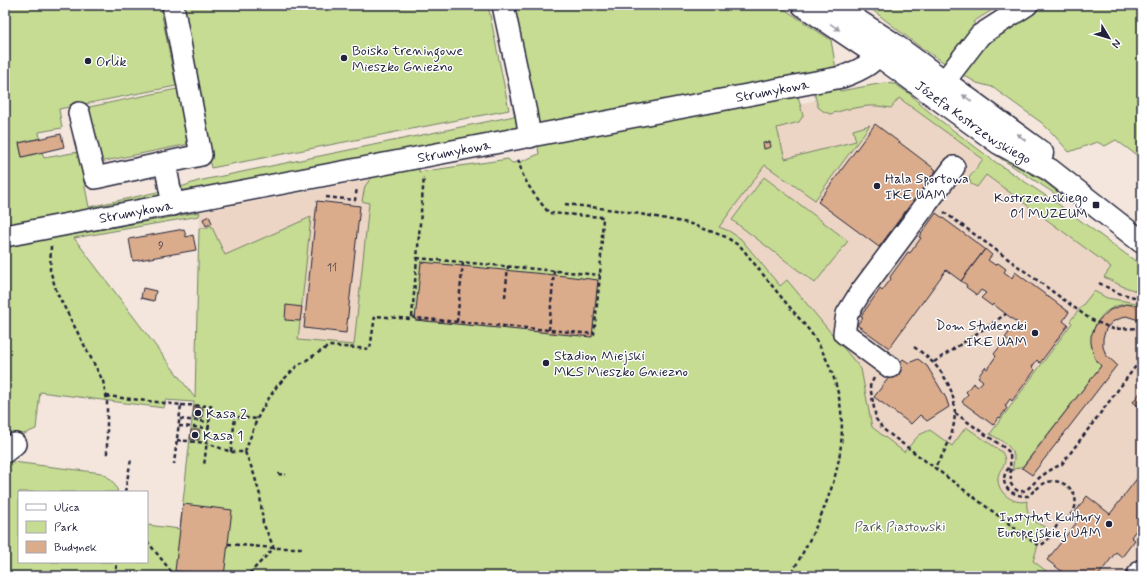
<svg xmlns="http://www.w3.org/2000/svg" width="1147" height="581" font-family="Mynerve,sans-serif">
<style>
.built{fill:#ecd5c4}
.green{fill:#c5dc92;stroke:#747f66}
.building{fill:#daac8c;stroke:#22223b}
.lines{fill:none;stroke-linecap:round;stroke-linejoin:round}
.minor-casing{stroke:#22223b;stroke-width:24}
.major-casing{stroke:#22223b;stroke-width:25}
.path{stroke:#22223b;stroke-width:2.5;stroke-dasharray:4 3;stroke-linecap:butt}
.minor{stroke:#fff;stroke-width:21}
.major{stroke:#fff;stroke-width:22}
.oneway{fill:#9c9ca7}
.poi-dot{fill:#22223b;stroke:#fff;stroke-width:1.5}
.labels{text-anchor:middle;stroke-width:3;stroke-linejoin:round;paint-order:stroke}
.number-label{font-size:12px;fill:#50444f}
.poi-label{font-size:14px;fill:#22223b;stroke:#fff;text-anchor:start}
.street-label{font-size:14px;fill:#22223b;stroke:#fff}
.park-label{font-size:14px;fill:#535a55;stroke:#fff}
</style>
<rect width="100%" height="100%" fill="#f4e6dc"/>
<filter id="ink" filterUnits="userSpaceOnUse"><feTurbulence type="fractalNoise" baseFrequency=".025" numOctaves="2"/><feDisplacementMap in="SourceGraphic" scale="8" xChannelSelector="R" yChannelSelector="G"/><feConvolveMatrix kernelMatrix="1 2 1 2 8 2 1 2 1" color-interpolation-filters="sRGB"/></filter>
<g filter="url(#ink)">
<path class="built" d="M887,85l255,188v289l-10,14h-79l-184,-136 -82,-160 -7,6 -39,-47 -12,-8 -34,-13 -75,-76z
M389,176l-35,169 -61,-5 -98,58 5,-186z"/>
<path class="green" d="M5,5h155l16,81 -117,23 3,19 -23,4 1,6 -21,5 3,14 20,-5 2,6 34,-6 11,55 73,-16 -3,6 -154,34z
M180,5h308l21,105 -298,58z
M513,5h265l53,35 5,29 -650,124 -8,-5 20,-7 336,-69z
M866,5h134l-27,17 6,8 -28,37 -31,-20z
M1036,5h106v154l-26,-19 -11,6 -8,-4 -28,10 -16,-18 -11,-11 -50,-36 -15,-4 -19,-11 27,-34z
M838,83l2,8 44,-8 11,1 15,10 11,11 16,13 57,43 64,43 84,62v27l-20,-7 -18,-9 7,-10 -125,-92 -9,12 -6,-3 -2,-6 14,-19 -84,-61 -8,10 -13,-2h-10l-20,3 -18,5 -7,-3 -5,-4 -5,-19z
M177,89l12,55 -89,18 -11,-55z
M797,92l6,24 -4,6 -22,6 8,31 71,-18 -3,-11 17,-5 -55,75 -50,-35 -46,62 10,4 12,8 39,47 7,-6 74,89 11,58 32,25 15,-17 11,-5 22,16 14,-19 36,25c8,14 -3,14 -4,26 -1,15 16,27 29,23 -2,14 8,23 21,27l-9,14 -6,19 20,15h-1048v-115l97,12c8,5 13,10 16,19h-99v70h128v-37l33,4 14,-127 -29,-2 -1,8 -124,-16 -4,37 -12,5 -19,-2v-187l54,-8 141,-25 -1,4 -125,22 121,160 4,-170h7l5,-3 14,30 86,-38 -13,123 56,5 15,-142 -7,-2 3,-15 10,-13 44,-10v9l89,-13 4,4 8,-1 19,-8 -2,-14z
M927,101l114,78 23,18 -1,2 -63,-41z
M764,177l84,64 -33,42 -83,-63z
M1094,291l13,7 35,6v3c-5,-1 -10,-3 -15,-3 -31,1 -47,41 -26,62l-78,100 -9,3 -2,3c1,-5 2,-11 2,-16 -2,-11 -16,-17 -24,-22l82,-111 -2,-2z"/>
<path class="building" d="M875,124l61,46 -57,77 -61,-45z
M61,134l3,13 -42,10 -3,-14z
M770,142l1,5 -7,2 -1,-6z
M317,201l43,5 -14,127 -42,-5z
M936,213l49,36 -24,32 -15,-11 -57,78 -32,-23 6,-8 -2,-1 19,-27 2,2 9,-12 -1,-2 18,-25 2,1 11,-15 -2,-1z
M209,216l3,7 -6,3 -3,-7z
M184,229l2,8 7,-2 3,15 -63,11 -4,-22z
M985,249l7,6 -4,5 7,5 3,-2 8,6 -2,3 8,6 3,-6 54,40 -6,9 5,4 -28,38 -3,-3 -5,7 3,3 -23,31 -2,-2 -5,7 2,2 -7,10 -1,-1 -6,8 -31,-23 6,-8 -2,-2 7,-9 5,4 5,-6 -5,-4 7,-10 2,2 9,-13 -2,-2 8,-10 4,3 4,-5 -5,-4 8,-11 2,2 4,-5 -26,-20 -1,2 -11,-8 5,-5 -5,-3 -4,5 -11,-8 1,-2 -6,-4z
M421,262l144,14 33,4 -6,57 -177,-17z
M143,288l13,3 -2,10 -13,-3z
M1126,304l16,3v14l-16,-5 -14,6 -6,7 -3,9v9l3,8 11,10 -85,110 -10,-7 79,-102 -7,-9 -3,-14v-7l6,-14 13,-12z
M286,305l16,2 -2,14 -15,-1z
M903,359l6,4 9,-4 9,7 19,32 3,9 -22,14 -7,-6 -9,9 -37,-27z
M1142,390v19l-9,-7z
M194,407l9,1 -1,11 -9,-1z
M191,430h9l-1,10 -9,-1z
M1142,472v53l-1,2 -2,-1 -8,11 4,3 -13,17 -6,-5 -18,24h-30l-21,-16 30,-38 -6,-4 16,-22 23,18z
M183,504l49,6 -8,66 -49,-5z"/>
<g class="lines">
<g class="minor-casing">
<g id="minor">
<path d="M503,5l23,108 4,24"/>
<path d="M944,82l36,-47 47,-30"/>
<path d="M79,113l16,65 106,-23 -28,-150"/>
<path d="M165,163l8,42"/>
<path id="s1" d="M5,236l837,-159c24,-9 32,-14 47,-35"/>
<path d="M890,367l-46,-34 3,-19 13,-21 94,-126"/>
<path d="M5,452l10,-8"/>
<path d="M1137,576l5,-6"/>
</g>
</g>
<g class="major-casing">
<g id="major">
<path id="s2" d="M803,5l82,55 114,83 51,27 92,72"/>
<path d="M833,5l56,36 153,112"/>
</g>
</g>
<path class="path" d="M326,197l29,3 2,-12
M565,204l59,7 64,12 38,14 15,10c17,21 34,43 52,64 8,10 18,20 24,31 50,83 16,158 -27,234
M944,212l146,107 23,10 29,-1
M51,246l-1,24 7,23 46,88 4,19v56
M417,258l183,17
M1099,283l19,10 24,6
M505,297l3,-31
M412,317l12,-140
M457,322l6,-60
M549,330l5,-60
M914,347c47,32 53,75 20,121
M934,362l72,-48
M874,378l-4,8 6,33 7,10 153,115 5,1c8,-4 12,-14 17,-21 5,-7 14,-6 17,-17 4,-17 -14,-31 -30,-24 -6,3 -11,8 -17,13 -12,1 -28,-7 -23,-22 1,-3 4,-6 5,-8
M106,396l75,9 -7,59
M181,405l30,1 -7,60
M955,413l51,36 4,4 1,31c12,18 21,-2 32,-9 6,-4 12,-8 19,-11l80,-106
M210,414l47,5
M180,419l29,3
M179,426l29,2
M177,440l30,3 24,9h14l12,-33 8,-15 12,-18 20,-20 32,-20 41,3 5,-33 36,3 1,-2 3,1 179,16 6,-59 3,-58 -54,-4c-10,-12 -21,-26 -27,-40 -2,-6 -2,-10 -5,-15
M231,452l4,-35
M245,452l8,19 7,24 3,28 11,25 -27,28
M278,474l8,1
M125,492l6,-33
M147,541l27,34
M228,544l46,4h30
M115,576l2,-14"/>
<use href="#minor" class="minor"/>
<use href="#major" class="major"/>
</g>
<defs><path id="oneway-solid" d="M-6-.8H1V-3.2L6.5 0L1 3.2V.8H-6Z"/></defs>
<g class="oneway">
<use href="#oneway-solid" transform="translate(835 27) rotate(34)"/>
<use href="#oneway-solid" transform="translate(967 98) rotate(-144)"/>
<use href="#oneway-solid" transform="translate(1021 137) rotate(-143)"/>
</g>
</g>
<g class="poi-dot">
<circle cx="344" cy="58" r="4"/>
<circle cx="88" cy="61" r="4"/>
<circle cx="877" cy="186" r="4"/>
<rect x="1092" y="201" width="8" height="8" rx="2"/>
<circle cx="1035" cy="333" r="4"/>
<circle cx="546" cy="363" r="4"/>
<circle cx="198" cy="413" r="4"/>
<circle cx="195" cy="435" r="4"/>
<circle cx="1109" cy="524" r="4"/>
</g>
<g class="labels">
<g class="number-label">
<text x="161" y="249">9</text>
<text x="332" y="271">11</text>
</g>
<g class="poi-label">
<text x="352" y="55">Boisko treningowe<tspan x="352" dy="16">Mieszko Gniezno</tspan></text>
<text x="96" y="66">Orlik</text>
<text x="885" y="183">Hala Sportowa<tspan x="885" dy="16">IKE UAM</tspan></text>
<text x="1088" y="202" text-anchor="end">Kostrzewskiego<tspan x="1088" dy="16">01 MUZEUM</tspan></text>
<text x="1027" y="330" text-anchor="end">Dom Studencki<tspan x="1027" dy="16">IKE UAM</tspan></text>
<text x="554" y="360">Stadion Miejski<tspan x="554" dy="16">MKS Mieszko Gniezno</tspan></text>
<text x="206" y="418">Kasa 2</text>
<text x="203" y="440">Kasa 1</text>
<text x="1101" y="521" text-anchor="end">Instytut Kultury<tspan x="1101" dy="16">Europejskiej UAM</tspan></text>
</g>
<g class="street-label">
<text dy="5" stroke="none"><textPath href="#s1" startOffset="781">Strumykowa</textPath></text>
<text dy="5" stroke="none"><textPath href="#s2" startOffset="207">Józefa Kostrzewskiego</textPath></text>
<text dy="5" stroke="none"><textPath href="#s1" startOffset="457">Strumykowa</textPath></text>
<text dy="5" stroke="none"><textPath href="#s1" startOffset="133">Strumykowa</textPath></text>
</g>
<g class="park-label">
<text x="900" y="531">Park Piastowski</text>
</g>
</g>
<rect width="1147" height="581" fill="none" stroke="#fff" stroke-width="20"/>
<rect x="10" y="10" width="1127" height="561" fill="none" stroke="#22223b" stroke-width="1.5" filter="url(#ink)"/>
<rect x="18" y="491" width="130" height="72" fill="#ffffff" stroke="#a7a7b1"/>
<rect x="26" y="504" width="20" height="6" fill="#ffffff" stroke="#a7a7b1"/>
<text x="54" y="511" font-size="12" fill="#22223b">Ulica</text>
<rect x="26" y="521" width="20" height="12" fill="#c5dc92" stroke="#a7a7b1"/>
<text x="54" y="531" font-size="12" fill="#22223b">Park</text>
<rect x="26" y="541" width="20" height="12" fill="#daac8c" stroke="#a7a7b1"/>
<text x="54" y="551" font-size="12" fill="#22223b">Budynek</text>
<g transform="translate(1109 38) rotate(128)" stroke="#ffffff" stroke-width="3" paint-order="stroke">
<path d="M0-3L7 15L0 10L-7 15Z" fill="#22223b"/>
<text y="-6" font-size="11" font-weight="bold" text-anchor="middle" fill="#22223b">N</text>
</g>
</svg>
